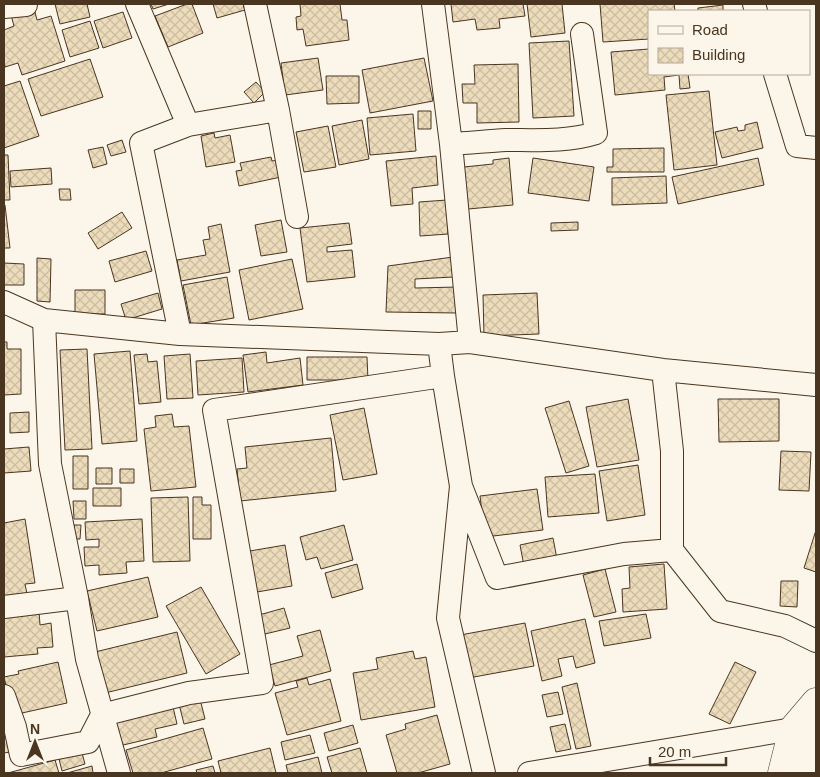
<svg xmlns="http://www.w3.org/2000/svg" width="820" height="777" font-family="Helvetica,sans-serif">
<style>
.building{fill:url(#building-cross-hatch);stroke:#4a3520}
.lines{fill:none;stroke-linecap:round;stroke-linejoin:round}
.street-casing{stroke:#4a3520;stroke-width:24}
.primary-casing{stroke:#4a3520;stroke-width:29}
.street{stroke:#fbf6e9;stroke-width:22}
.primary{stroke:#fbf6e9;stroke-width:28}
</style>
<defs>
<pattern id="building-cross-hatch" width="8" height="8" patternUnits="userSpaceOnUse" patternTransform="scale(1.25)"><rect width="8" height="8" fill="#ecdcbc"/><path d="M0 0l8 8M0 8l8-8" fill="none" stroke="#ccbda1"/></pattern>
</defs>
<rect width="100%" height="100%" fill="#fbf6e9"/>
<path class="building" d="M55,4h32l3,13 -30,7z
M151,4h18l-16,5z
M187,4h5l11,29 -35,14 -13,-31z
M213,4h30l2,6 -28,8z
M300,4h40l2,16h5l2,20 -43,6 -3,-17 -6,1 -1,-13 5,-1z
M451,4h72l2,12 -26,3 1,9 -23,2 -2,-11 -22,3z
M527,4h35l3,29 -34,4z
M600,4h74l1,7h-26v28l-46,3z
M723,5v6h-25v-3z
M34,8l3,12 14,-4 14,45 -43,14 -4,-12 -13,4 -1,-5v-32l10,-4 -3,-11z
M123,12l9,26 -29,10 -9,-27z
M90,21l9,27 -29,9 -8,-27z
M569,41l5,75 -41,2 -4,-75z
M649,49v25h39l2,14 -10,1 -1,-14 -15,2 1,13 -50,5 -4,-43z
M318,58l5,32 -38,5 -4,-32z
M424,58l9,43 -63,12 -8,-43z
M90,59l13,38 -62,19 -13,-37z
M518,64l1,58 -42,1v-20h-14l-1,-19h13l-1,-19z
M326,76h33v27l-32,1z
M20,81l19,55 -35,12v-62z
M256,82l9,10 -11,11 -10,-11z
M709,91l8,74 -43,5 -8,-75z
M418,111h13v18h-13z
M413,114l3,37 -46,4 -3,-37z
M362,120l7,39 -30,6 -7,-39z
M757,122l6,26 -41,10 -7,-26 22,-5 1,4 7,-1v-5z
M328,126l8,41 -32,5 -8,-40z
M214,133l1,5 15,-3 5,27 -29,5 -5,-31z
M122,140l4,12 -15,4 -4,-11z
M103,147l4,17 -14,4 -5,-18z
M664,148v24h-57v-5h6v-18z
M4,155h4l2,45h-6z
M436,156l2,29 -26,3 1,16 -22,2 -5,-45z
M271,157l1,4 6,-1 3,17 -42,9 -3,-15 6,-1 -2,-7z
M509,158l4,47 -45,4 -4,-42 29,-3v-4z
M533,158l61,9 -5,34 -61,-8z
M758,158l6,27 -86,19 -6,-27z
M51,168l1,16 -41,3 -1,-16z
M666,176l1,27 -55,2v-27z
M59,189h11l1,11h-11z
M447,200l1,34 -28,2 -1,-34z
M4,205h1l5,43h-6z
M122,212l10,16 -34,21 -10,-16z
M281,220l6,32 -26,4 -6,-31z
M578,222v8l-27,1v-8z
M349,223l3,21 -25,3v5l25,-2 3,27 -48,5 -7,-54z
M221,224l9,48 -49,9 -4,-21 29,-5 -3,-15 7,-1 -2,-12z
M146,251l6,20 -37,11 -6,-21z
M453,257v20l-38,2v9l43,-1 -1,26 -71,-1 2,-46z
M37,258l14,1 -1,43 -13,-1z
M292,259l11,50 -54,11 -10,-50z
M4,263l20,1v21h-20z
M227,277l7,41 -43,7 -8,-40z
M75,290h30v24h-30z
M158,293l4,16 -36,11 -5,-16z
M537,293l2,41 -55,2 -1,-41z
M4,342h3v7h14v45l-17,1z
M87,349l5,100 -27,1 -5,-100z
M130,351l7,90 -35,3 -8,-90z
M266,352l1,11 33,-5 3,27 -55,7 -5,-37z
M147,354l1,8 9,-1 4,41 -22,2 -5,-49z
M190,354l3,44 -26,1 -3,-43z
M307,357h60l1,23h-61z
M242,358l2,34 -46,3 -2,-34z
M628,399l11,61 -42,7 -11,-60z
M718,399h61v42l-60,1z
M569,401l20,65 -23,7 -21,-65z
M364,408l13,66 -34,6 -13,-65z
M29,412v20l-19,1v-20z
M172,414l2,13 15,-1 7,61 -45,4 -7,-62 12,-2 -1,-11z
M331,438l5,53 -96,10 -3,-32 10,-1 -2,-21z
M29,447l2,24 -27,2v-24z
M781,451l30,1 -2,39 -30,-1z
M73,456h15v33h-15z
M638,465l7,50 -38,6 -8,-50z
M96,468h16v16h-16z
M120,469h14v14h-14z
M595,474l4,39 -51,4 -3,-40z
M93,488h28v18h-28z
M537,489l6,41 -58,7 -5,-41z
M188,497l2,64 -37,1 -2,-64z
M193,497h9v8h9v34h-18z
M73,501h13v18h-12z
M25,519l10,64 -10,1 2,10 -23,3v-74z
M142,519l2,42 -18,1 1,11 -28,2v-10l-14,1 -1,-19h15v-8l-13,1 -1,-18z
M74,525h7l-1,14h-7z
M344,525l9,35 -32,9 -4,-12 -11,3 -6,-23z
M816,530v42l-12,-4z
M553,538l4,21 -33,7 -4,-21z
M285,545l7,41 -35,6 -7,-41z
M357,564l6,25 -31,9 -7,-25z
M664,564l3,45 -44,3 -1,-23 8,-1 -1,-21z
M605,569l11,43 -22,5 -11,-42z
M148,577l10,40 -61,14 -10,-40z
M781,581h17l-1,26 -17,-1z
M201,587l39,67 -34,20 -40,-68z
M284,608l6,20 -25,6 -6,-19z
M39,611l1,14 11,-2 2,24 -16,1 1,6 -34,3v-43z
M646,614l5,24 -47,8 -5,-25z
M585,619l10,44 -19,5 -3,-12 -15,3 4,17 -20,5 -11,-50z
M525,623l9,43 -71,13 -8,-43z
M320,630l11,41 -56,15 -6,-21 34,-9 -6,-20z
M177,632l10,41 -82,20 -10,-41z
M413,651l2,8 11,-2 9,50 -74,13 -8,-47 25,-4 -2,-11z
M58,662l9,41 -54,12 -9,-38 15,-3 -1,-3z
M735,662l21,10 -26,52 -21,-10z
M307,678l2,7 21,-6 11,42 -54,14 -12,-42 23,-6 -2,-6z
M577,683l14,63 -15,3 -14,-62z
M558,692l5,22 -16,3 -5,-22z
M200,699l5,20 -21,5 -5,-20z
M173,707l4,17 -22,5 2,8 -38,9 -7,-24z
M437,715l13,49 -32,9h-21l-11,-38 20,-6 -1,-5z
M4,722l6,30 -6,1z
M565,724l6,25 -15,3 -6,-25z
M353,725l5,18 -29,8 -5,-18z
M203,728l9,31 -51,14h-28l-7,-23z
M310,735l5,18 -30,7 -4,-18z
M270,748l6,25h-55l-3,-12z
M360,748l7,25h-35l-5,-16z
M82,753l3,11 -23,7 -3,-12z
M318,757l4,16h-34l-2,-8z
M55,760l4,13h-51z
M92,766l1,7h-26z
M213,766l2,7h-18l-1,-3z"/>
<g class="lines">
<g class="street-casing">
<path id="street" d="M137,4l51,121
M255,4l23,106 19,107
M433,4l18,140 19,198
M754,4l2,7
M4,7l22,-2
M775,74l22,72 19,2
M451,144c19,-1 37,-3 55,-4 30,0 62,2 90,-7l-14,-99
M4,302l40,18 136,14 259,10 31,-2 193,28 153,15
M44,320l6,144 27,134 10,61 32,114
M180,334l-39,-191 47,-18 90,-15
M663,370l9,81v99
M443,376l18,110 -13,132 36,155
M461,486l36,92 127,-24 48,-4 48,61 65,15 31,15
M4,607l73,-9
M4,696l11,31 6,28 67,-13 14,-27 87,-22 73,-10 -48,-273 229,-34 -4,-32
M529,773l264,-44"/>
</g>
<g class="primary-casing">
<path id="primary" d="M782,773l11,-44 23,-27
M802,773l14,-40"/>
</g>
<use href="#street" class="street"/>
<use href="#primary" class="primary"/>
</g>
<rect width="820" height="777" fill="none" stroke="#4a3520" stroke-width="10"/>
<rect x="648" y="10" width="162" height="65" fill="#fbf6e9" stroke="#b4a999"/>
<rect x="658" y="26" width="25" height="8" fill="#fbf6e9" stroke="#b4a999"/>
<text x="692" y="35" font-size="15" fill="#4a3520">Road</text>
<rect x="658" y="48" width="25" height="15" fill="url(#building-cross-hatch)" stroke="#b4a999"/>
<text x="692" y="60" font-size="15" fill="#4a3520">Building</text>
<g transform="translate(35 742)" stroke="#fbf6e9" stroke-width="4" paint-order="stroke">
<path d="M0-4L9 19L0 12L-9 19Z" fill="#4a3520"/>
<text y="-8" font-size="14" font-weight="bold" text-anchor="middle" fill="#4a3520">N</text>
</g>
<path d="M650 757v8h76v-8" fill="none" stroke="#4a3520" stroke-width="2.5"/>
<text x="658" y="757" font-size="15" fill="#4a3520" stroke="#fbf6e9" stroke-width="4" paint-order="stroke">20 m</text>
</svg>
